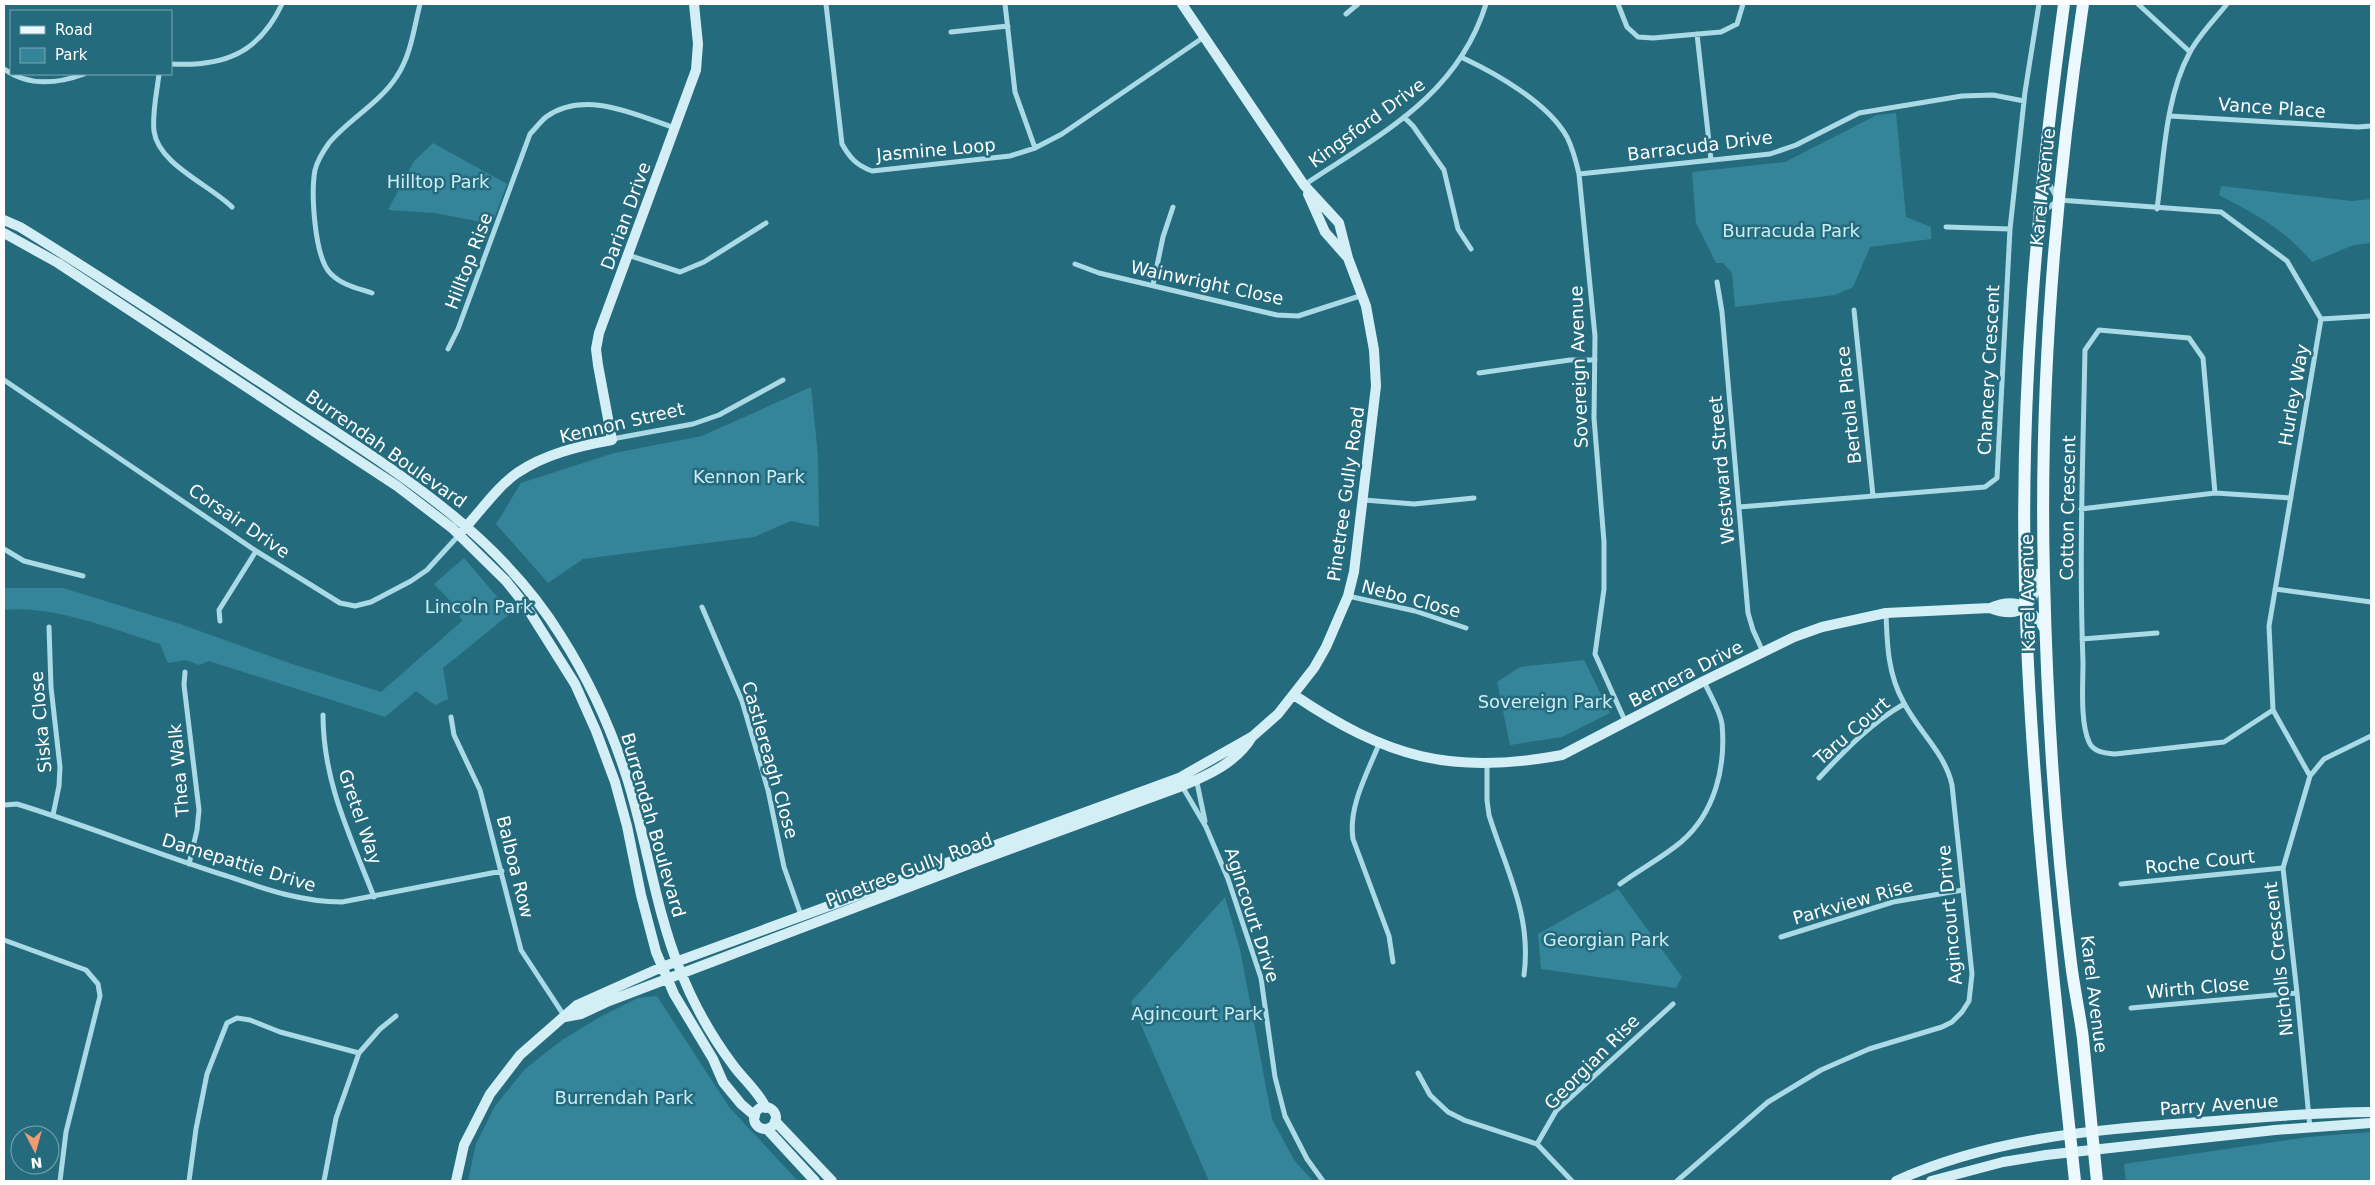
<svg xmlns="http://www.w3.org/2000/svg" width="2375" height="1185" font-family="'DejaVu Sans',sans-serif">
<style>
.green{fill:#35859a}
.lines{fill:none;stroke-linecap:round;stroke-linejoin:round}
.street{stroke:#aadae6;stroke-width:5}
.secondary{stroke:#d4eef5;stroke-width:10}
.primary{stroke:#ebf8fd;stroke-width:12}
.labels{text-anchor:middle;stroke-width:5;stroke-linejoin:round;paint-order:stroke}
.street-label{font-size:18px;fill:#fff;stroke:#256b7e}
.park-label{font-size:18px;fill:#cdedf5;stroke:#256b7e}
</style>
<rect width="100%" height="100%" fill="#256b7e"/>
<path class="green" d="M1896,113l10,104 25,10v12l-61,8 -17,40 -18,8 -100,12 -3,-34 -9,-10h-7l-20,-40 -4,-51 93,-10 92,-47z
M433,143l74,41 -15,40 -57,-11 -47,-3 26,-49z
M2221,186l131,15 19,-2v44l-17,2 -42,17c-29,-34 -55,-47 -93,-67z
M811,387l7,69 1,71 -28,-6 -37,16 -171,22 -35,24 -52,-59 25,-41 93,-30 88,-17z
M464,558l47,55 -68,55 5,31 -13,6 -19,-14 -31,26 -176,-56 -10,4 -13,-5 -18,3 -8,-19c-48,-15 -107,-39 -156,-34v-22h59l117,36 112,40 89,28 81,-71 -7,-15 -21,-22z
M1584,660l26,53 -48,24 -52,8 -13,-63 23,-15z
M1618,889l64,88 -6,11 -135,-19 -3,-35z
M1225,897l15,52 32,170 22,41 19,21h-104l-78,-179z
M657,996l72,111 69,74h-330l8,-37 19,-38 30,-37 37,-29 38,-23 38,-19z
M2371,1132v49h-245l-2,-17 184,-27z"/>
<g class="lines">
<path class="street" d="M826,4l16,140c8,14 14,21 30,27l138,-15 25,-8 27,-14 142,-97
M1005,4l10,88 20,56
M1618,4l9,23 11,10 15,1 68,-6 16,-8 6,-20
M2138,4l52,48
M1346,14l12,-10
M951,32l57,-6
M1697,34l14,126
M1463,58c34,16 85,45 104,79 6,12 9,24 12,37l16,162 -1,82 10,124v47l-9,65 31,69
M171,64c53,3 88,-11 111,-60
M4,69c25,18 53,15 80,5
M159,74c-2,18 -7,39 -5,57 4,33 56,54 78,76
M2170,116l188,11 13,-1
M1404,117l9,9 31,44 14,59 13,20
M1579,174l191,-20 26,-9 63,-32 103,-17 31,-1 31,6
M1304,185c76,-51 153,-88 182,-181
M2059,200l162,12 66,49 34,58 -52,307 4,84 37,66
M2157,209c7,-51 8,-111 33,-157 9,-17 25,-33 37,-48
M2042,213l16,-13 -12,-22
M1946,227l64,2
M628,255l52,17 24,-10 62,-39
M1075,264l24,9 178,42 21,1 65,-21
M1717,282l5,30 26,301 5,17 10,22
M1153,285l10,-48 10,-30
M372,293c-15,-5 -30,-8 -41,-19 -17,-16 -20,-82 -16,-104 2,-8 9,-20 14,-27 20,-24 51,-40 68,-67 14,-21 17,-48 23,-72
M1854,310l19,186
M2321,319l50,-3
M448,349l10,-20 72,-195c5,-5 10,-12 16,-17 39,-28 90,-2 129,11
M1479,373l91,-13h25
M4,380l252,171 84,52 15,3 16,-4 40,-21 16,-11 32,-35
M612,439l81,-15 26,-9 64,-35
M2215,493l-12,-135 -14,-20 -90,-8 -14,20c-2,104 -6,208 -2,312 0,22 -3,60 6,80 4,10 16,11 26,12l109,-12 49,-32
M1364,500l50,4 60,-6
M1739,507l246,-20 12,-9 13,-249 15,-137 14,-88
M2081,509l134,-16 76,5
M4,549l20,12 59,15
M2275,589l96,13
M1348,596l67,15 51,17
M702,607l40,94 26,89 16,77 18,51
M220,621l-1,-11 37,-59
M49,627l2,60 9,80 -1,19 -6,29
M2082,639l75,-6
M185,672l-1,13 15,125 -2,20 -8,34
M323,715c0,67 27,120 51,182
M451,717l3,18 26,55 41,160 44,67
M1379,744c-12,30 -31,63 -26,95l36,97 4,26
M1487,764v36l2,15c17,55 43,100 35,160
M1196,778l9,43
M1819,778c25,-27 53,-56 85,-74
M1182,786l24,41 22,52 33,99 14,99 10,39 22,43 16,22
M4,805l13,-1c71,22 140,50 210,72 38,13 74,26 115,26l160,-31
M1620,884c20,-15 42,-26 61,-42 34,-29 45,-75 41,-118 -2,-14 -13,-30 -18,-43
M2121,884l162,-16
M1781,937l112,-35 70,-12
M4,940l82,30 12,14 2,12 -34,136 -6,49
M2131,1008l166,-15
M1418,1073l12,22 18,17 16,8 73,24 35,37
M2310,1128l-13,-135 -14,-125 27,-92 14,-17 47,-23
M1537,1144l19,-33 117,-107
M189,1181l7,-52 11,-55 20,-51 10,-5 13,2 30,12 79,21
M324,1181l12,-63 23,-65 21,-24 16,-13
M1677,1181l91,-79 53,-32 48,-21 73,-22 10,-5 10,-10 7,-11 3,-27 -20,-189c-7,-32 -33,-53 -48,-82 -16,-28 -17,-58 -18,-90"/>
<path class="secondary" d="M1308,194l17,38 23,26
M4,220l16,7c91,56 180,115 269,174 101,67 207,129 272,235 28,44 50,92 66,142 20,63 28,130 53,192 13,33 32,67 53,95 10,14 26,27 33,43
M4,233l54,30 339,223 55,42 54,53 20,25 49,78 21,47 19,51 12,44 14,69 15,57 18,42 39,65 10,23 18,22 14,12
M463,530c18,-19 33,-42 54,-57 28,-19 62,-27 95,-33l-14,-75 -2,-16 3,-16 97,-263 2,-26 -4,-40
M1990,608c34,13 44,-5 50,-35
M1294,695c92,62 157,81 268,60l142,-74 90,-44 28,-10 64,-14 104,-5c28,-12 40,-1 56,23
M565,1017l16,-3 28,-13 363,-138 210,-77c27,-11 55,-24 70,-49
M754 1118a11 11 0 1 1 22 0a11 11 0 1 1-22 0Z
M775,1121l57,60
M767,1129l48,52
M456,1181l8,-36 26,-51 30,-39 57,-50 85,-38 517,-189 74,-42 25,-22 36,-46 12,-21 22,-51 6,-24 22,-186 -2,-36 -8,-44 -18,-48 -9,-35 -35,-38 -122,-181
M1896,1181c97,-44 199,-51 304,-59 57,-4 114,-10 171,-10
M1931,1181l72,-19 43,-7 229,-25 96,-7"/>
<path class="primary" d="M2064,4c-26,192 -44,385 -39,580 5,200 29,399 50,597
M2083,4c-28,190 -44,382 -39,574 3,126 11,260 27,385 3,26 9,51 12,76 5,48 9,95 14,142"/>
</g>
<g class="labels">
<g class="street-label">
<text transform="translate(2272 108) rotate(4)" y="6">Vance Place</text>
<text transform="translate(1367 123) rotate(-36)" y="6">Kingsford Drive</text>
<text transform="translate(1700 146) rotate(-7)" y="6">Barracuda Drive</text>
<text transform="translate(936 150) rotate(-5)" y="6">Jasmine Loop</text>
<text transform="translate(2043 187) rotate(-84)" y="6">Karel Avenue</text>
<text transform="translate(626 216) rotate(-70)" y="6">Darian Drive</text>
<text transform="translate(469 261) rotate(-69)" y="6">Hilltop Rise</text>
<text transform="translate(1207 283) rotate(12)" y="6">Wainwright Close</text>
<text transform="translate(1579 367) rotate(-92)" y="6">Sovereign Avenue</text>
<text transform="translate(1989 370) rotate(-87)" y="6">Chancery Crescent</text>
<text transform="translate(2294 395) rotate(-80)" y="6">Hurley Way</text>
<text transform="translate(1849 405) rotate(-96)" y="6">Bertola Place</text>
<text transform="translate(622 423) rotate(-13)" y="6">Kennon Street</text>
<text transform="translate(386 449) rotate(35)" y="6">Burrendah Boulevard</text>
<text transform="translate(1722 470) rotate(-95)" y="6">Westward Street</text>
<text transform="translate(1346 494) rotate(-82)" y="6">Pinetree Gully Road</text>
<text transform="translate(2068 508) rotate(-89)" y="6">Cotton Crescent</text>
<text transform="translate(239 521) rotate(34)" y="6">Corsair Drive</text>
<text transform="translate(2028 593) rotate(-91)" y="6">Karel Avenue</text>
<text transform="translate(1411 599) rotate(15)" y="6">Nebo Close</text>
<text transform="translate(1686 674) rotate(-27)" y="6">Bernera Drive</text>
<text transform="translate(41 722) rotate(-95)" y="6">Siska Close</text>
<text transform="translate(1852 731) rotate(-41)" y="6">Taru Court</text>
<text transform="translate(770 760) rotate(74)" y="6">Castlereagh Close</text>
<text transform="translate(179 770) rotate(-95)" y="6">Thea Walk</text>
<text transform="translate(360 817) rotate(71)" y="6">Gretel Way</text>
<text transform="translate(653 825) rotate(74)" y="6">Burrendah Boulevard</text>
<text transform="translate(2200 862) rotate(-6)" y="6">Roche Court</text>
<text transform="translate(239 863) rotate(17)" y="6">Damepattie Drive</text>
<text transform="translate(515 867) rotate(76)" y="6">Balboa Row</text>
<text transform="translate(909 870) rotate(-21)" y="6">Pinetree Gully Road</text>
<text transform="translate(1853 902) rotate(-16)" y="6">Parkview Rise</text>
<text transform="translate(1252 915) rotate(72)" y="6">Agincourt Drive</text>
<text transform="translate(1950 915) rotate(-95)" y="6">Agincourt Drive</text>
<text transform="translate(2279 959) rotate(-96)" y="6">Nicholls Crescent</text>
<text transform="translate(2198 988) rotate(-5)" y="6">Wirth Close</text>
<text transform="translate(2094 994) rotate(83)" y="6">Karel Avenue</text>
<text transform="translate(1592 1062) rotate(-45)" y="6">Georgian Rise</text>
<text transform="translate(2219 1105) rotate(-4)" y="6">Parry Avenue</text>
</g>
<g class="park-label">
<text x="438" y="188">Hilltop Park</text>
<text x="1791" y="237">Burracuda Park</text>
<text x="749" y="483">Kennon Park</text>
<text x="479" y="613">Lincoln Park</text>
<text x="1545" y="708">Sovereign Park</text>
<text x="1606" y="946">Georgian Park</text>
<text x="1197" y="1020">Agincourt Park</text>
<text x="624" y="1104">Burrendah Park</text>
</g>
</g>
<rect width="2375" height="1185" fill="none" stroke="#ffffff" stroke-width="10"/>
<rect x="10" y="10" width="162" height="65" fill="#256b7e" stroke="#7ca6b2"/>
<rect x="20" y="26" width="25" height="8" fill="#ebf8fd" stroke="#7ca6b2"/>
<text x="55" y="35" font-size="15" fill="#ffffff">Road</text>
<rect x="20" y="48" width="25" height="15" fill="#35859a" stroke="#7ca6b2"/>
<text x="55" y="60" font-size="15" fill="#ffffff">Park</text>
<g transform="translate(35 1150) rotate(174)"><circle r="24" fill="#256b7e" stroke="#7ca6b2"/>
<path d="M0-4L9 19L0 12L-9 19Z" fill="#ef9d6e"/>
<text y="-8" font-size="14" font-weight="bold" text-anchor="middle" fill="#ffffff">N</text>
</g>
</svg>
